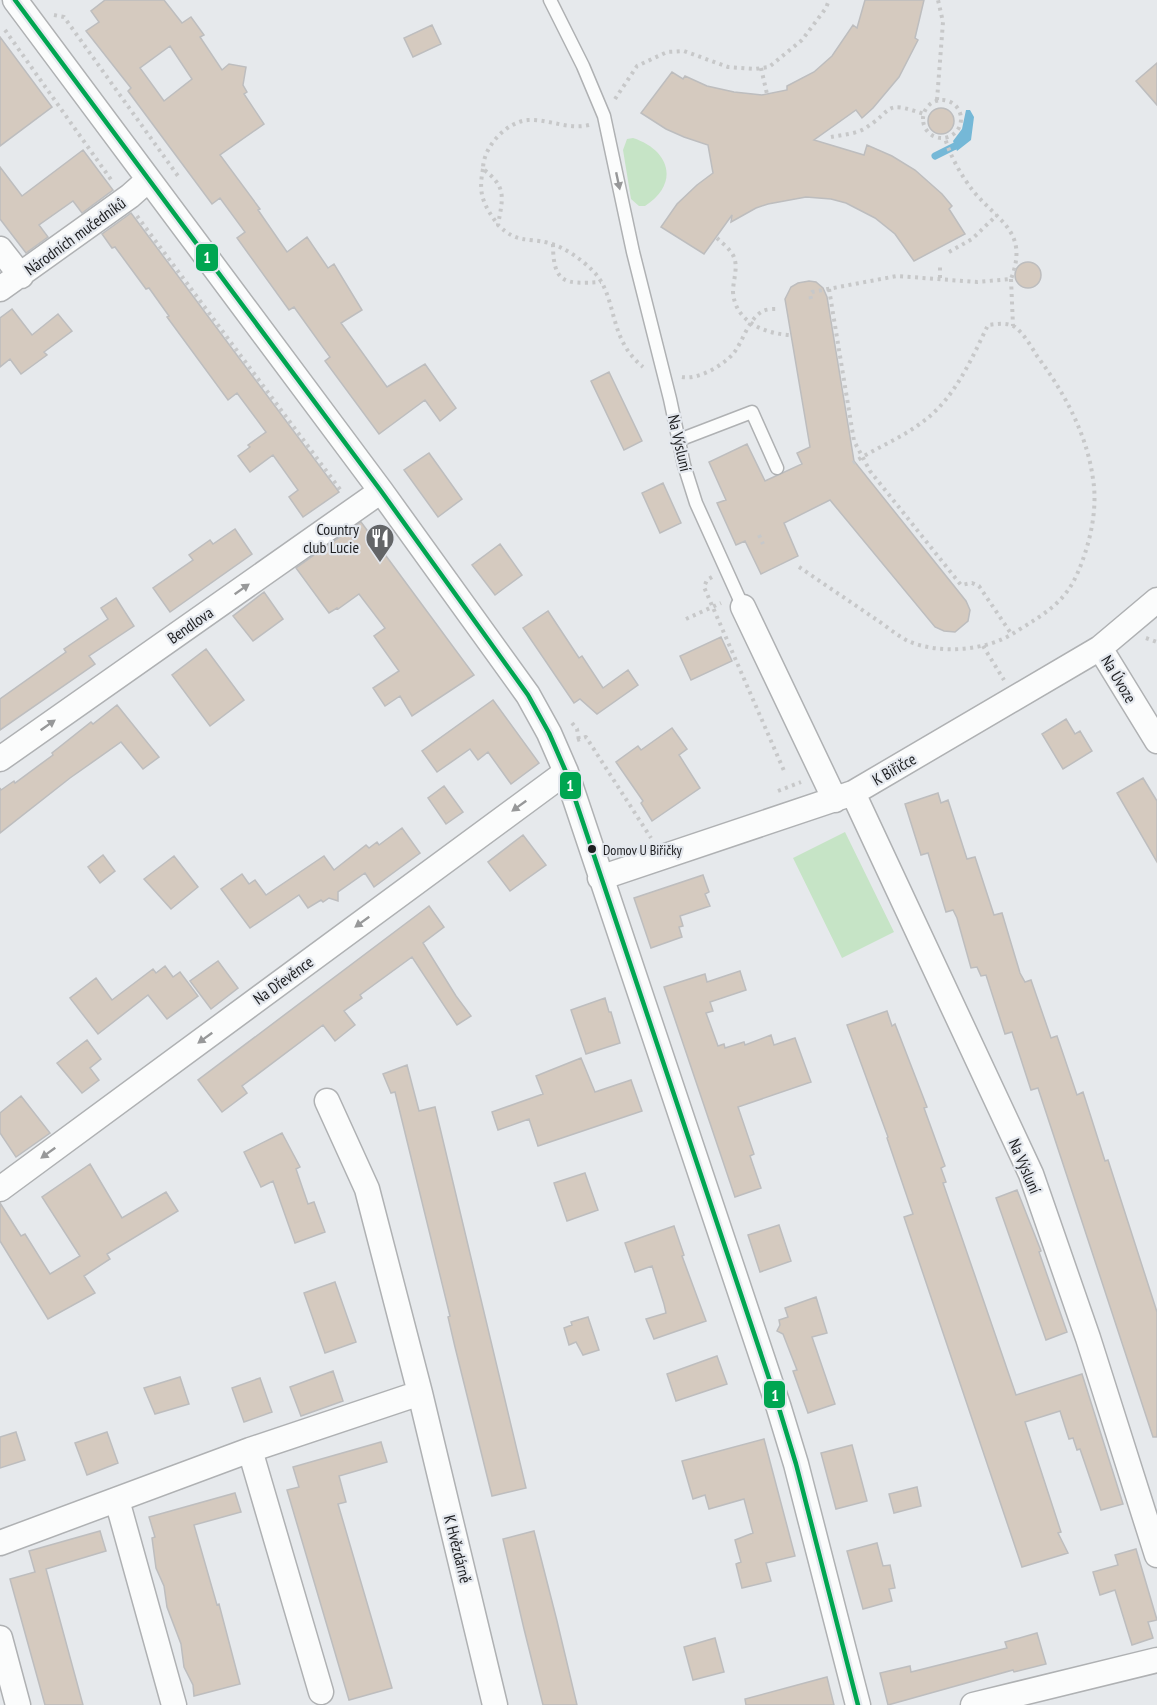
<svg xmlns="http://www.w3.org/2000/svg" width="1157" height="1705" font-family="'PT Sans Narrow',sans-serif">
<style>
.green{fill:#c6e4c6}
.water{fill:#75b8d7}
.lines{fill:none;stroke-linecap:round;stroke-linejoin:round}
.stream{stroke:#75b8d7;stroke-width:7}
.building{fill:#d5cabf;stroke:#bdbdbe;stroke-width:1.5;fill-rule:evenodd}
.service-casing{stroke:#afb1b3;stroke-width:15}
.minor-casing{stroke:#afb1b3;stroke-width:27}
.path{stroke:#c7c8c9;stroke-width:4;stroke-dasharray:3 4.5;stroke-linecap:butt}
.service{stroke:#fbfcfc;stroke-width:12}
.minor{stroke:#fbfcfc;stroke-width:24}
.path-bridge{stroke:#c7c8c9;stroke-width:4;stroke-dasharray:3 4.5;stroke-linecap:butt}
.bus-1-casing{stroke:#e4e8ee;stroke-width:9}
.bus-1{stroke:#00a651;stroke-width:4.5}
.oneway{fill:#979899}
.bus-dot{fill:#1d1e20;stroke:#e4e8ee;stroke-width:2}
.labels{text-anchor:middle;stroke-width:4.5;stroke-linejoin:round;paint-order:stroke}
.bus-label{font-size:14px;fill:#1d1e20;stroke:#e4e8ee;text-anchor:start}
.street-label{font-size:16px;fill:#1d1e20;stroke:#e4e8ee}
.poi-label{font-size:16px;fill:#1d1e20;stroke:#e4e8ee;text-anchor:end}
.line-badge{stroke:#e4e8ee;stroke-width:2}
.badge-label{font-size:16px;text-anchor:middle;font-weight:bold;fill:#fff}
</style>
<rect width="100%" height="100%" fill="#e6e9ec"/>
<path class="green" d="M633,138c37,12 47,45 12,68h-6l-8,-7 -8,-49 4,-11z
M845,832l49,100 -52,26 -49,-100z"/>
<path class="water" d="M966,110h4l4,7 -3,23 -14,11 -4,-10 9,-12z"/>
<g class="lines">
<path class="stream" d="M935,156l20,-10"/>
</g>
<path class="building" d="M105,0h59l18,23 9,-6 13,18 -4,2 22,33 7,-6 17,3 -3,18 4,7 -3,2 20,30 -44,31 40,54 -2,1 29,42 20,-15 21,31 6,-4 28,46 -21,13 46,64 38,-23 31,44 -16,13 -15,-21 -46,34 -54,-73 5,-4 -36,-50 -5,3 -52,-72 8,-6 -25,-34 -8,6 -84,-113 3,-3 -45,-57 13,-9 -8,-11zM170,46l22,33 -28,22 -24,-33z
M865,0h59l-9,38 3,2 -19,37 -26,31 -11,10 -6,-8 -42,30 50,15 3,-10 25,11 23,14 27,24 10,12 -3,3 16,25 -51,27 -19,-27 -20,-16 -29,-15 -15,-4 -25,-2 -38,7 -12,4 -25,14 1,-7 -28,39 -43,-27 16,-23 20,-19 16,-12 -5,-28 -24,-8 -18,-8 -25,-16 31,-41 11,7 2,-3 22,10 27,6 28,3 25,-5v-4l27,-14 18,-16 21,-31 4,3z
M432,25l9,19 -28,13 -9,-19z
M0,37l52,70 -52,39z
M1157,63v42l-21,-24z
M928 121a13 13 0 1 1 26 0a13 13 0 1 1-26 0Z
M83,150l30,40 -31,23 -9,-12 -34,24 9,12 -22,16 -26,-34v-52l22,29z
M131,213l208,279 -36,25 -14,-20 9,-7 -25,-35 -23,17 -12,-16 12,-9 -2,-2 18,-13 -29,-39 -9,7 -61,-83 2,-1 -20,-28 -3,1 -31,-42 -3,1 -10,-14z
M1015 275a13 13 0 1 1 26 0a13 13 0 1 1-26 0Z
M809,281l7,1 7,6 4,9 27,164 112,140 4,9 -2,11 -13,11 -11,-1 -9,-4 -105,-127 -46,23 14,33 -37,18 -16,-33 -9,4 -19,-42 9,-3 -17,-38 38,-18 18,37 37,-17 -5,-11 13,-6 -25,-148 6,-12 7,-4z
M12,309l20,26 26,-21 14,17 -28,21 3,3 -26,19 -11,-15 -10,8v-49z
M609,372l33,69 -18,9 -33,-69z
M429,453l33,46 -24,18 -34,-47z
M663,483l18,40 -21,10 -18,-40z
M361,522l113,153 -62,41 -12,-20 -15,10 -12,-18 26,-17 -25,-35 11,-8 -26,-34 -21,15 -1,-1 -8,5 -33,-45z
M235,529l17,25 -82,58 -17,-24 40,-28 -4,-5 21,-15 3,4z
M500,544l22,31 -27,20 -23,-30z
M264,592l19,27 -30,22 -20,-25z
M116,598l18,28 -45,30 6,8 -95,66v-31l66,-47 -2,-3 44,-30 -7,-11z
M548,611l31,47 3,-2 21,32 25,-18 10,15 -41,29 -17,-15 -6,4 -51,-75z
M721,637l11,24 -41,19 -11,-24z
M206,649l38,51 -34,26 -38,-51z
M493,700l46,63 -28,21 -23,-32 -10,8 -8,-11 -33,23 -15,-21z
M117,705l42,52 -16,12 -22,-27 -51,36 -70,55v-45l1,2 13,-9 1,2 38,-28 -1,-2 39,-31 2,2z
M1066,719l9,15 5,-3 12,20 -29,18 -21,-35z
M672,728l15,21 -8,6 21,33 -48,33 -11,-18 2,-2 -27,-39 22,-16 3,4z
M1143,778l14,23v61l-40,-69z
M444,786l19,26 -17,12 -18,-26z
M938,793l3,10 7,-3 19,59 8,-2 19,58 8,-2 18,60 5,9 6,-2 20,58 6,-2 20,59 6,-3 22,69 3,-1 49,152v125h-4l-115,-349 -7,2 -19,-58 -7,2 -19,-59 -5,1 -4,-9 -6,1 -14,-50 -4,-8 -7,2 -18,-59 -7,2 -16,-51z
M402,828l18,25 -46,34 -9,-14 -27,19v9l-9,-3 -6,4 -2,-2 -13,8 -9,-13 -49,33 -29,-39 21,-15 7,10 6,-4 11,15 58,-39 10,14 32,-25 3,3 8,-6 2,3z
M523,835l23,30 -36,26 -22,-29z
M103,855l12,16 -15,12 -12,-16z
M174,856l24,31 -27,22 -27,-30z
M703,875l6,17 -4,2 5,12 -30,10 3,10 -4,1 3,10 -31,11 -17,-50z
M429,906l15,21 -21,16 33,53 15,20 -14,9 -45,-68 -52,38 2,3 -18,13 11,14 -20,16 -12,-16 -81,61 5,7 -25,19 -24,-32z
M218,961l20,27 -27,21 -21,-28z
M165,966l8,11 7,-5 18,24 -31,23 -19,-24 -50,39 -28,-36 26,-20 16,22 41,-31 3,4z
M740,971l6,19 -36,12 3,9 -7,2 12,33 6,-2 1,4 19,-6 1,3 26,-10 3,10 21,-7 16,44 -73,25 16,47 -4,2 11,32 -26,9 -71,-210 41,-13 2,8z
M605,998l4,14h2l9,31 -34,11 -15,-44z
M887,1011l5,15 3,-2 32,83 -3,1 21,58 -4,2 5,14 -3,1 73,212 66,-21 41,130 -22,6 -21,-61 -3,1 -4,-12 -4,1 -9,-28 -35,11 36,110 -3,1 10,20 -46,14 -118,-350 9,-3 -26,-76 1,-1 -41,-112z
M87,1040l14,19 -11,9 9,12 -17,13 -25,-30z
M581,1058l14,34 36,-12 11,31 -104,35 -9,-27 -31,11 -6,-18 51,-18 -7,-18z
M407,1065l12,46 16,-4 91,381 -34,8 -37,-149 -7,-30 2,-1 -55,-224 -4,1 -8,-19z
M21,1096l29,37 -34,24 -16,-24v-20z
M282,1133l18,34 -4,2 12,35 6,-2 11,30 -30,11 -22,-62 -12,6 -17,-35z
M90,1164l32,54 44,-26 12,19 -71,43 3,5 -26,17 11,17 -47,26 -48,-78v-38l21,33 4,-2 25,40 30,-18 -38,-59z
M585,1173l13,37 -31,11 -13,-38z
M1017,1190l24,61 -2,1 28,80 -21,8 -50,-142z
M779,1225l12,36 -31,11 -12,-37z
M674,1226l10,29 -2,1 24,65 -52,18 -8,-20 20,-6 -2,-9 -12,-38 -17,6 -10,-29z
M335,1282l21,60 -31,11 -21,-60z
M816,1297l11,36 -15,4 23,67 -27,9 -15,-42 4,-1 -14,-36 -6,-3 3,-6 -1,-5 9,-3 -3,-9z
M588,1317l11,33 -16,5 -7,-13 -7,3 -5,-17 8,-3 -1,-3z
M717,1356l10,28 -51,17 -9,-27z
M333,1371l10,30 -42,15 -11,-29z
M180,1377l9,27 -34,10 -11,-26z
M260,1378l12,34 -28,10 -12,-34z
M16,1432l9,28 -25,8v-31z
M107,1432l11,31 -31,12 -12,-32z
M764,1439l31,117 -29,7 5,18 -29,7 -6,-24 5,-2 -6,-22 18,-7 -9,-34 -35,10 -4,-14 -12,4 -11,-38z
M381,1442l6,20 -48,14 7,26 -8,2 54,184 -43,12 -62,-210 12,-3 -6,-20z
M852,1445l15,56 -31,8 -15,-56z
M917,1487l4,19 -27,7 -5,-19z
M235,1493l6,19 -47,13 23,80 2,-1 21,80 -46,12 -1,-11 -9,-18 -3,-23 -14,-37 -3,-21 -8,-18 -4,-30 3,-1 -6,-20z
M100,1531l6,20 -60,18 37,136h-38l-35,-126 25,-7 -6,-21z
M534,1531l23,90 20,84h-34l-19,-76 -21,-90z
M877,1543l6,23 7,-1 5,23 -6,1 3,12 -29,8 -16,-58z
M1136,1549l21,71 -9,2 5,16 -21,7 -17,-55 -15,5 -7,-23 25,-7 -3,-10z
M1037,1633l9,31 -32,8 -1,-2 -125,35 -8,-32 30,-7 1,6 96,-24 -2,-6z
M715,1638l9,34 -31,8 -9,-33z
M827,1677l7,28h-88l-1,-6z"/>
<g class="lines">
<g class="service-casing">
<path id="service" d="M550,0l33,66 21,50 29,136 37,147 14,66 12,38 47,104
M679,440l73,-28 25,56"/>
</g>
<g class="minor-casing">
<path id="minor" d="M15,0l366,491 147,204 21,38 17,39 212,633 18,59 62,241
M0,249l21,27
M0,289l130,-93 18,-16
M743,607l92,193
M1100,648l57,93
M0,759l381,-268
M853,793l178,381 57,164 69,217
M600,878l253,-85 247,-145 57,-48
M327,1101l40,88 53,204 75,312
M0,1189l566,-417
M250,1450l71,242
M117,1500l57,205
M0,1543l250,-93 170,-57
M0,1638l18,67
M973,1705l184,-45"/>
</g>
<path class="path" d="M54,15l10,2 114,159
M5,30l107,151
M761,68l6,26
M615,99l22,-33 30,-14 17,-1 44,16 27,2 14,-2 33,-27 24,-32 3,-8
M937,100l6,-78 -5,-22
M923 119a19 19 0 1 1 38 0a19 19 0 1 1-38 0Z
M589,125c-21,5 -40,-6 -61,-5 -22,2 -45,27 -45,49 24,18 20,28 15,56 20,19 27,12 51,18 15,4 32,16 43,27 27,26 14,67 51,97
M831,137c10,-2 24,-3 33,-8 32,-20 18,-29 60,-15
M483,169c-5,25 0,35 15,56
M137,216l205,276
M553,244c0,41 13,40 48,38
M949,252l23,-13 25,-24
M940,278v-13
M1011,279l2,47
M829,289l25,152 16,30 91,114 11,-2 7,3 33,49
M811,299l-1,-5 2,-2 85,-16 80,6 34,-3c18,-47 -12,-57 -37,-87 -12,-15 -24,-36 -29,-54
M682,377c16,3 40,-11 51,-23 10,-12 15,-35 30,-43 4,-2 10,-2 14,-2
M759,535l4,9
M799,567c25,17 50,34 75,51 11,7 22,17 34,23 32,14 80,10 109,-10 27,-17 48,-28 61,-59 12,-28 20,-63 15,-93 -6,-45 -29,-87 -56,-123 -6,-10 -13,-22 -22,-29 -8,-5 -18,-3 -27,-2 -17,35 -34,75 -67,98 -21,16 -46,25 -68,40
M712,577l-5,3 -3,7 81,186
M686,619l35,-16
M1146,638l11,4
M983,646l21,34
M572,723l5,6 2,11
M577,740l9,-3 65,101
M778,791l23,-9"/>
<use href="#service" class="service"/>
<use href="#minor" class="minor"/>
<path class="path-bridge" d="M717,238c5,5 12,10 16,17 6,12 0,24 0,37 2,30 32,42 58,43"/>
<g class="bus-1-casing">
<path id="bus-1" d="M15,0l366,491 147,204 21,38 17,39 212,633 18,59 62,241"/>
</g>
<use href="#bus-1" class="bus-1"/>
</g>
<defs><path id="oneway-solid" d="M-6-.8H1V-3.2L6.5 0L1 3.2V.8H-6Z" transform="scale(1.5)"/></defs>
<g class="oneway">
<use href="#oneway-solid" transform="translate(618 181) rotate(78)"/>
<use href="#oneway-solid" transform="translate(242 589) rotate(-35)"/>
<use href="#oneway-solid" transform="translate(48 725) rotate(-35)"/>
<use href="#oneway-solid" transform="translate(519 806) rotate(144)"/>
<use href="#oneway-solid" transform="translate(362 922) rotate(144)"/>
<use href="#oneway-solid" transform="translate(205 1038) rotate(144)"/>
<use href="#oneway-solid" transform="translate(48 1153) rotate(144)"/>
</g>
<defs>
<g id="restaurant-pin" transform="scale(1.5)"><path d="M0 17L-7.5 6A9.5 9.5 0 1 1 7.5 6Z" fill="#636567" stroke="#e4e8ee"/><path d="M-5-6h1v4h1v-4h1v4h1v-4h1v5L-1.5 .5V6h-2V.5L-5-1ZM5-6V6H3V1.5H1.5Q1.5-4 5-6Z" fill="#fff"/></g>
</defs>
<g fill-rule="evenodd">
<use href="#restaurant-pin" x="380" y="538"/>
</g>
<circle class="bus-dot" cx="592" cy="849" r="5"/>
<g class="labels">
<g class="bus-label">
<text x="603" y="855">Domov U Biřičky</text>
</g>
<g class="street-label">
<text transform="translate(75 236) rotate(-36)" y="6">Národních mučedníků</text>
<text transform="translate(680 443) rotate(77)" y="6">Na Výsluní</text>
<text transform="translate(190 625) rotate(-35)" y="6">Bendlova</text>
<text transform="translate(1119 679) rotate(59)" y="6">Na Úvoze</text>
<text transform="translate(894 769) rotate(-30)" y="6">K Biřičce</text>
<text transform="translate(283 980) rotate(-36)" y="6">Na Dřevěnce</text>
<text transform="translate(1025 1166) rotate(67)" y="6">Na Výsluní</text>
<text transform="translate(458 1549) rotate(76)" y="6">K Hvězdárně</text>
</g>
<g class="poi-label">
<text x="359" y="535">Country<tspan x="359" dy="18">club Lucie</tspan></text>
</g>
</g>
<g class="line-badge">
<rect x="195" y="243" width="24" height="29" rx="6" fill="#00a651"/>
<rect x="559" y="771" width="23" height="29" rx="6" fill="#00a651"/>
<rect x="763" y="1380" width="23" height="29" rx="6" fill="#00a651"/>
</g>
<g class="badge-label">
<text x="207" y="263">1</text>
<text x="570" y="791">1</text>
<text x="775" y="1401">1</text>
</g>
</svg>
